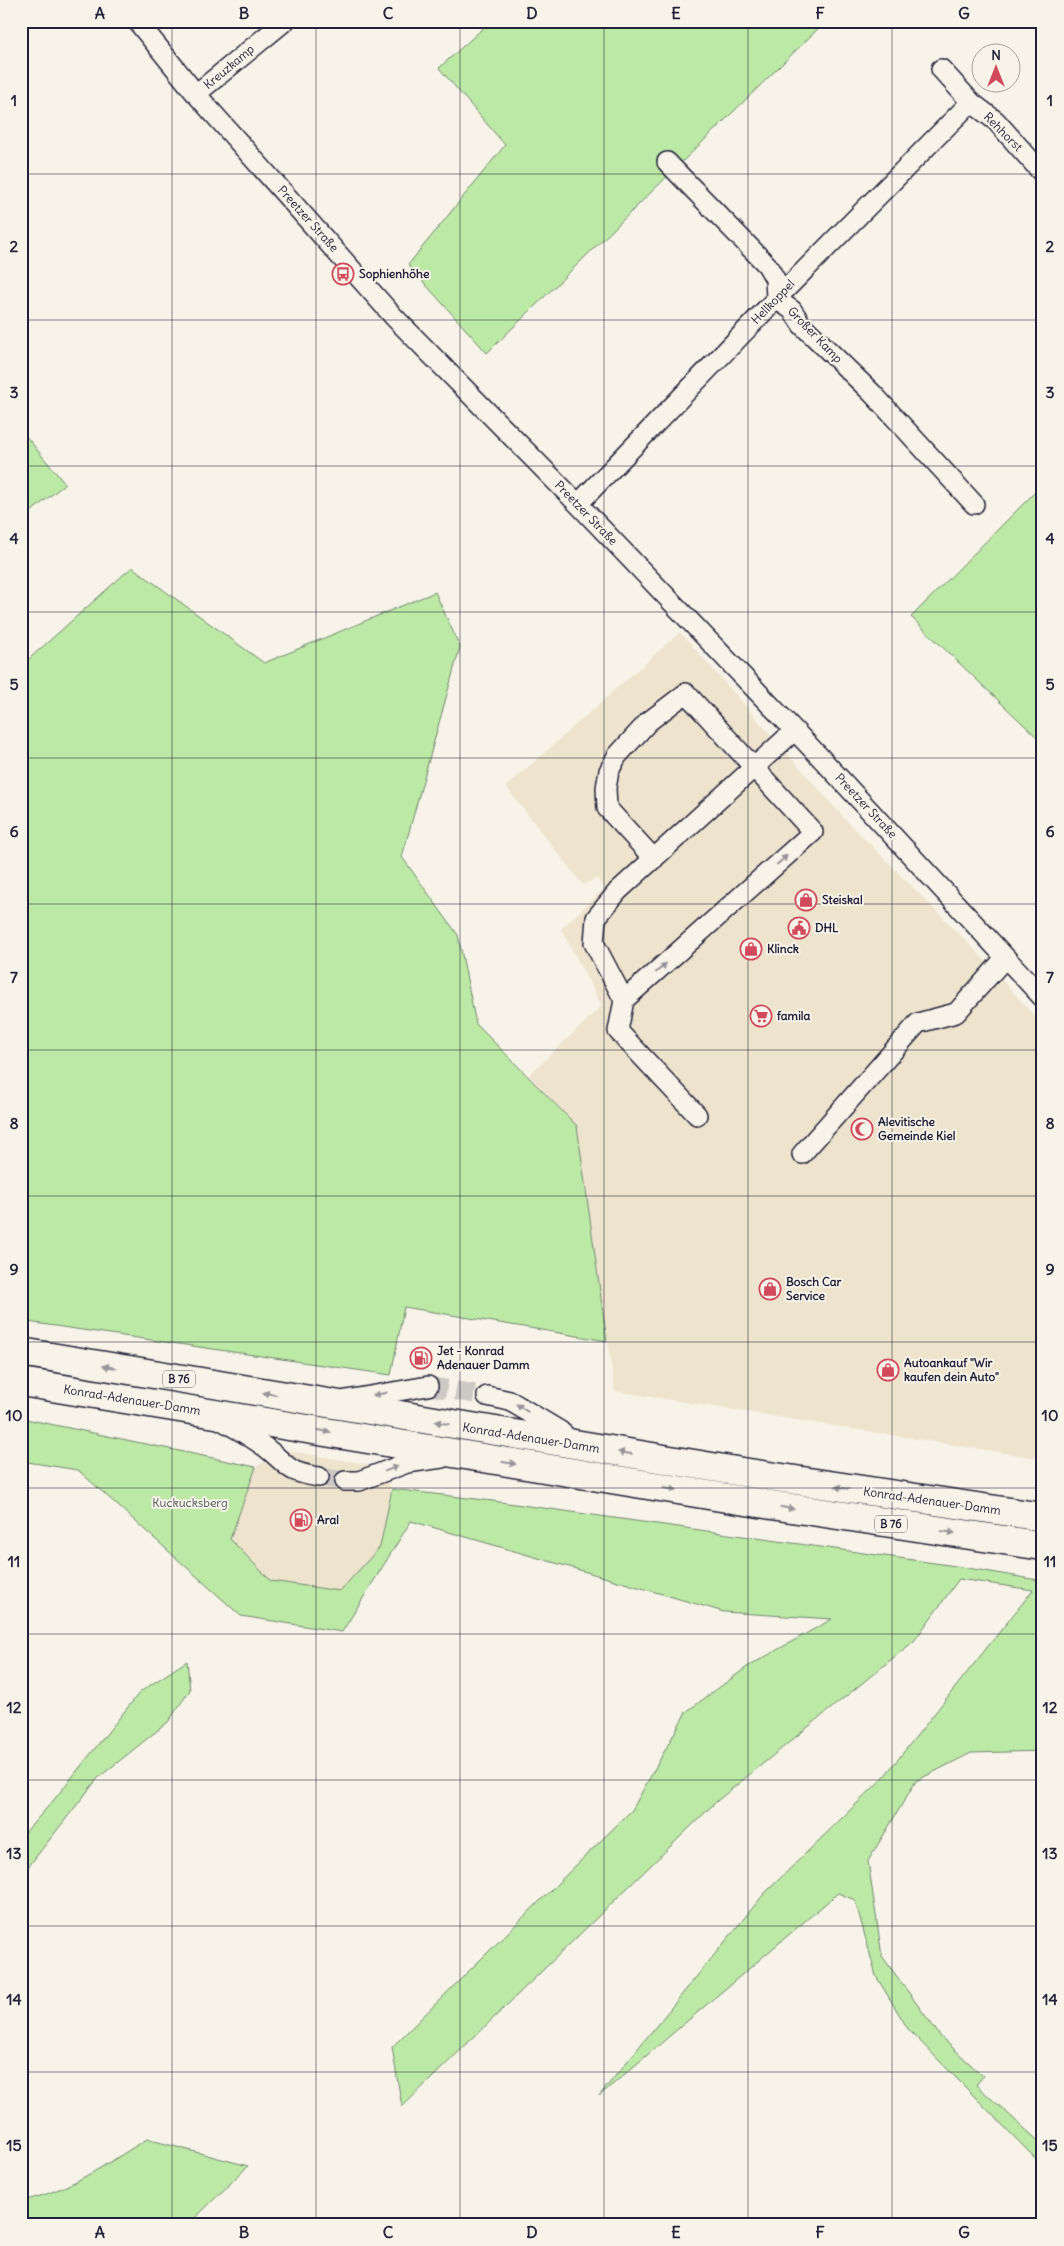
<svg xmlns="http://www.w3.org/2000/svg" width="1064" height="2246" font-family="Delius,sans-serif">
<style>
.built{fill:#eee3cd}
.green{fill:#bde9a6;stroke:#708670}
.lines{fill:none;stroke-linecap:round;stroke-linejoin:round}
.minor-tunnel{stroke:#ccc9c5;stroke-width:19;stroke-dasharray:19 9;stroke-linecap:butt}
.minor-casing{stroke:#22223b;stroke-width:22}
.highway-casing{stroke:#22223b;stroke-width:31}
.minor{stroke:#f7f3e8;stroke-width:19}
.highway{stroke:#f7f3e8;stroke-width:28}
.oneway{fill:#97959a}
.grid{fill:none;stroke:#22223b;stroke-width:1;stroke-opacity:0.55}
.labels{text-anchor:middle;stroke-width:4;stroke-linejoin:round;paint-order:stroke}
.shield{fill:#f7f3e8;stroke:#62616f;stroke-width:1}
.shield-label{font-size:11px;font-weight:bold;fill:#22223b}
.street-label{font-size:12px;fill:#22223b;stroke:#f7f3e8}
.poi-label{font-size:12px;font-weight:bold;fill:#22223b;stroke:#f7f3e8;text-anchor:start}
.park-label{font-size:12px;fill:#495456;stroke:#f7f3e8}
.neatline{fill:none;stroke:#22223b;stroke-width:2}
.grid-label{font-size:16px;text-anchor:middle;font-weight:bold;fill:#22223b}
</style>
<rect width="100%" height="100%" fill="#f7f3e8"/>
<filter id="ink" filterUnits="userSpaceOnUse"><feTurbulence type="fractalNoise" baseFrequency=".02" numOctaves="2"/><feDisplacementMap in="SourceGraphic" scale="10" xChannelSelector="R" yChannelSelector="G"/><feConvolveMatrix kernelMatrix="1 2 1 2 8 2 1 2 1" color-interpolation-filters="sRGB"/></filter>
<g filter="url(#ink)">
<path class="built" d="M680,632l165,187 138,139 60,68v433l-428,-68 -38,-265 -48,-51 73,-69 -41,-77 44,-41 -9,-10 -13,7 -77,-98z
M284,1450l92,16 16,23 -12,58 -40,44 -69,-10 -41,-42 26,-72z"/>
<path class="green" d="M491,21h248l4,4 -2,-4h85l-339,332 -79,-88 97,-120 -66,-77z
M21,430l44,54 -44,36z
M1043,484v259l-132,-126z
M132,567l132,96 171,-71 25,55 -58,210 56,78 18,89 101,102 30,215 -203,-34 -13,68 -370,-54v-655z
M21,1418l235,49 -26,72 41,42 69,10 40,-44 12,-58 101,12 463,65 87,15v170l-72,2 -55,28 -48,80 14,95 59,81 42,39 -7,9 67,60v18l-7,-4 -128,-130 -32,-53 -21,-76 -17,-7 -239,203 165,-202 119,-116 150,-188 -74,-11 -45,62 -197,160 -315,306 -10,-60 240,-237 54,-98 61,-45 85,-48 -108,-7 -313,-91 -69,111 -101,-16 -163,-146 -57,-9z
M187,1661l3,29 -22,32 -70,56 -77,98v-39l32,-36 87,-109z
M147,2139l101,27 -60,59h-167v-24c46,-9 87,-38 126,-62z"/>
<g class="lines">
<path class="minor-tunnel" d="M428,1386l59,10
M319,1477l26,4"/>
<g class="minor-casing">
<path id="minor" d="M137,21l59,73 198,223 184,187 241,252 224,242
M941,69l30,33 25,19 47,53
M196,94l89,-73
M667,162l100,103 8,14 1,20
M776,299l16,11 10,15 71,69 101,110
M578,504l198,-205 195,-197
M654,859l-47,-51 -1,-20 3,-17 8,-15 31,-34 38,-29 127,139 -189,168 -6,31 79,84
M624,1000l-30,-57 2,-25 22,-27 176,-160
M802,1154l116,-131 38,-10 49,-55
M487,1396l23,5 50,30 11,10
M346,1400l82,-14
M221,1420c15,8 30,17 44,27 25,19 20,25 54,30
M345,1481h14l48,-18 35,-5"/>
</g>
<g class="highway-casing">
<path id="highway" d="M21,1352l721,120 301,45
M21,1382l718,118 304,46"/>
</g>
<use href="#minor" class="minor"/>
<use href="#highway" class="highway"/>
</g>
<defs><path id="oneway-solid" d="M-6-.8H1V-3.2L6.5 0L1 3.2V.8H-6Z" transform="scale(1.25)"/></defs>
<g class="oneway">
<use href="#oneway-solid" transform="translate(782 860) rotate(-42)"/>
<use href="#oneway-solid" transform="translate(661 968) rotate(-42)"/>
<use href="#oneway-solid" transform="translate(110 1367) rotate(-170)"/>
<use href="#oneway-solid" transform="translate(270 1394) rotate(-170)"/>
<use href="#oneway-solid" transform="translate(380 1394) rotate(169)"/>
<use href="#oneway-solid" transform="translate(522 1408) rotate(-147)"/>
<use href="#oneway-solid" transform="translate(442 1423) rotate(-171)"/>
<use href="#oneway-solid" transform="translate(324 1431) rotate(10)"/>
<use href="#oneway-solid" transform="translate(625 1453) rotate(-171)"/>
<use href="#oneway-solid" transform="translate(509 1463) rotate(9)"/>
<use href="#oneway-solid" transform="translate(391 1469) rotate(-21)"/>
<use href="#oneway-solid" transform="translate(842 1488) rotate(-172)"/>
<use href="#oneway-solid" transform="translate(670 1489) rotate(9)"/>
<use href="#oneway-solid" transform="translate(787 1508) rotate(9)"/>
<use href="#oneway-solid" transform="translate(948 1532) rotate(8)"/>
</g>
</g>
<path class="grid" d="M172,21v2204M316,21v2204M460,21v2204M604,21v2204M748,21v2204M892,21v2204M21,174h1022M21,320h1022M21,466h1022M21,612h1022M21,758h1022M21,904h1022M21,1050h1022M21,1196h1022M21,1342h1022M21,1488h1022M21,1634h1022M21,1780h1022M21,1926h1022M21,2072h1022"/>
<defs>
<g id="bus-ring" transform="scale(1.125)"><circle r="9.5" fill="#f7f3e8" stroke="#d1495b" stroke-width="1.5"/><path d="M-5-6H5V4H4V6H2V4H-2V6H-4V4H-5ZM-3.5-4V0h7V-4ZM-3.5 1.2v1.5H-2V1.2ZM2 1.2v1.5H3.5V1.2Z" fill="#d1495b"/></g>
<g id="shop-ring" transform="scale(1.125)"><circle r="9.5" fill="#f7f3e8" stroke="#d1495b" stroke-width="1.5"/><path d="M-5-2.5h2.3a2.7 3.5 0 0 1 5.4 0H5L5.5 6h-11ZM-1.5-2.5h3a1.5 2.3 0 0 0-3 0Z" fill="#d1495b"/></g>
<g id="civic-ring" transform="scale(1.125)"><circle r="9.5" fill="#f7f3e8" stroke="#d1495b" stroke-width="1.5"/><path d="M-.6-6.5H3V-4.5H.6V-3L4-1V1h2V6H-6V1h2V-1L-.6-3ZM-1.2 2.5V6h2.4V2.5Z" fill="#d1495b"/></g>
<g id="supermarket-ring" transform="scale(1.125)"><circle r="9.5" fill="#f7f3e8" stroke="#d1495b" stroke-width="1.5"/><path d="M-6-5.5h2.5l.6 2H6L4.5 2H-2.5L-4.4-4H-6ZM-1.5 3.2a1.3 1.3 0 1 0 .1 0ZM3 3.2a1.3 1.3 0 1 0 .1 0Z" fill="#d1495b"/></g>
<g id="mosque-ring" transform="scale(1.125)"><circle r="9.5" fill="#f7f3e8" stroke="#d1495b" stroke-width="1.5"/><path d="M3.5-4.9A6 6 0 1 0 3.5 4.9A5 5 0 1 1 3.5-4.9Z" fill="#d1495b"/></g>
<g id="fuel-ring" transform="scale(1.125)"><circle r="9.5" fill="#f7f3e8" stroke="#d1495b" stroke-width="1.5"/><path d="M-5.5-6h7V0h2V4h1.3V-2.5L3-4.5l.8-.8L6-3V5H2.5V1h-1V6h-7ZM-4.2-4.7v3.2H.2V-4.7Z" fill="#d1495b"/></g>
</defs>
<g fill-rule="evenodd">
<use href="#bus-ring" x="343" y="274"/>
<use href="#shop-ring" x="806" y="900"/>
<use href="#civic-ring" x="799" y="928"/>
<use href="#shop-ring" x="751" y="949"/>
<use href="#supermarket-ring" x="761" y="1016"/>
<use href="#mosque-ring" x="862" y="1129"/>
<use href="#shop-ring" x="770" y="1289"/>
<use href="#fuel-ring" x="421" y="1358"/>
<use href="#shop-ring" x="888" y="1370"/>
<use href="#fuel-ring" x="301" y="1520"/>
</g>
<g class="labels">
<g class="shield">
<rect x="163" y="1370.5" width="32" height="17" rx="4"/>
<rect x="875" y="1515.5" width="32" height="17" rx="4"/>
</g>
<g class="shield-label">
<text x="179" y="1383">B 76</text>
<text x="891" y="1528">B 76</text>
</g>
<g class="street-label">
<text transform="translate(229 67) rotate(-40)" y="4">Kreuzkamp</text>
<text transform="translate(1003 132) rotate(45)" y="4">Rehhorst</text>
<text transform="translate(308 219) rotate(48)" y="4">Preetzer Straße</text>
<text transform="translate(773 302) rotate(-46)" y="4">Hellkoppel</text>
<text transform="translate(815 335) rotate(46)" y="4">Großer Kamp</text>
<text transform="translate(586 513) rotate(46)" y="4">Preetzer Straße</text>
<text transform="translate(866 806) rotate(47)" y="4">Preetzer Straße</text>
<text transform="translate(132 1400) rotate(9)" y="4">Konrad-Adenauer-Damm</text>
<text transform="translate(531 1438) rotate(9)" y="4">Konrad-Adenauer-Damm</text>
<text transform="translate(932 1501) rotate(8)" y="4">Konrad-Adenauer-Damm</text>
</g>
<g class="poi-label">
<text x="359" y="278">Sophienhöhe</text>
<text x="822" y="904">Steiskal</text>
<text x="815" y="932">DHL</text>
<text x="767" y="953">Klinck</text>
<text x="777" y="1020">famila</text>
<text x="878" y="1126">Alevitische<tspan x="878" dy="14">Gemeinde Kiel</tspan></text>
<text x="786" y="1286">Bosch Car<tspan x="786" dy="14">Service</tspan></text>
<text x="437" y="1355">Jet - Konrad<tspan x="437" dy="14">Adenauer Damm</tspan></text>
<text x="904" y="1367">Autoankauf "Wir<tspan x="904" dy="14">kaufen dein Auto"</tspan></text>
<text x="317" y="1524">Aral</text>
</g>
<g class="park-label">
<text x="190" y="1507">Kuckucksberg</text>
</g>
</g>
<rect width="1064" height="2246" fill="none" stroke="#f7f3e8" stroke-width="55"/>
<g transform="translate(996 68)"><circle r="24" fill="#f7f3e8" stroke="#a29fa3"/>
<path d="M0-4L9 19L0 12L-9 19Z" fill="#d1495b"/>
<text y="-8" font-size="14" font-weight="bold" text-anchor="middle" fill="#22223b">N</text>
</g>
<rect x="28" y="28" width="1008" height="2190" class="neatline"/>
<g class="grid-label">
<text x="100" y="19">A</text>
<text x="244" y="19">B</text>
<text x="388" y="19">C</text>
<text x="532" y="19">D</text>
<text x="676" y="19">E</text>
<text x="820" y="19">F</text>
<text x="964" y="19">G</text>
<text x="14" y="106">1</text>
<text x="1050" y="106">1</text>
<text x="14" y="252">2</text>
<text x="1050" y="252">2</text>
<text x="14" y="398">3</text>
<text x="1050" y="398">3</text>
<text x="14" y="544">4</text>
<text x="1050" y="544">4</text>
<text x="14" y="690">5</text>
<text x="1050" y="690">5</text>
<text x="14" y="837">6</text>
<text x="1050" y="837">6</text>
<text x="14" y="983">7</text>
<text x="1050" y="983">7</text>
<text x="14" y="1129">8</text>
<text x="1050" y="1129">8</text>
<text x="14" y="1275">9</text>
<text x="1050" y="1275">9</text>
<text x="14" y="1421">10</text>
<text x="1050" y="1421">10</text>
<text x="14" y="1567">11</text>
<text x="1050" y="1567">11</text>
<text x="14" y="1713">12</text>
<text x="1050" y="1713">12</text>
<text x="14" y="1859">13</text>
<text x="1050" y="1859">13</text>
<text x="14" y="2005">14</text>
<text x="1050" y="2005">14</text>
<text x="14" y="2151">15</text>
<text x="1050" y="2151">15</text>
<text x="100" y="2238">A</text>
<text x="244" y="2238">B</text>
<text x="388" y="2238">C</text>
<text x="532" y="2238">D</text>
<text x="676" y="2238">E</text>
<text x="820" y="2238">F</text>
<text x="964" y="2238">G</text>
</g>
</svg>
